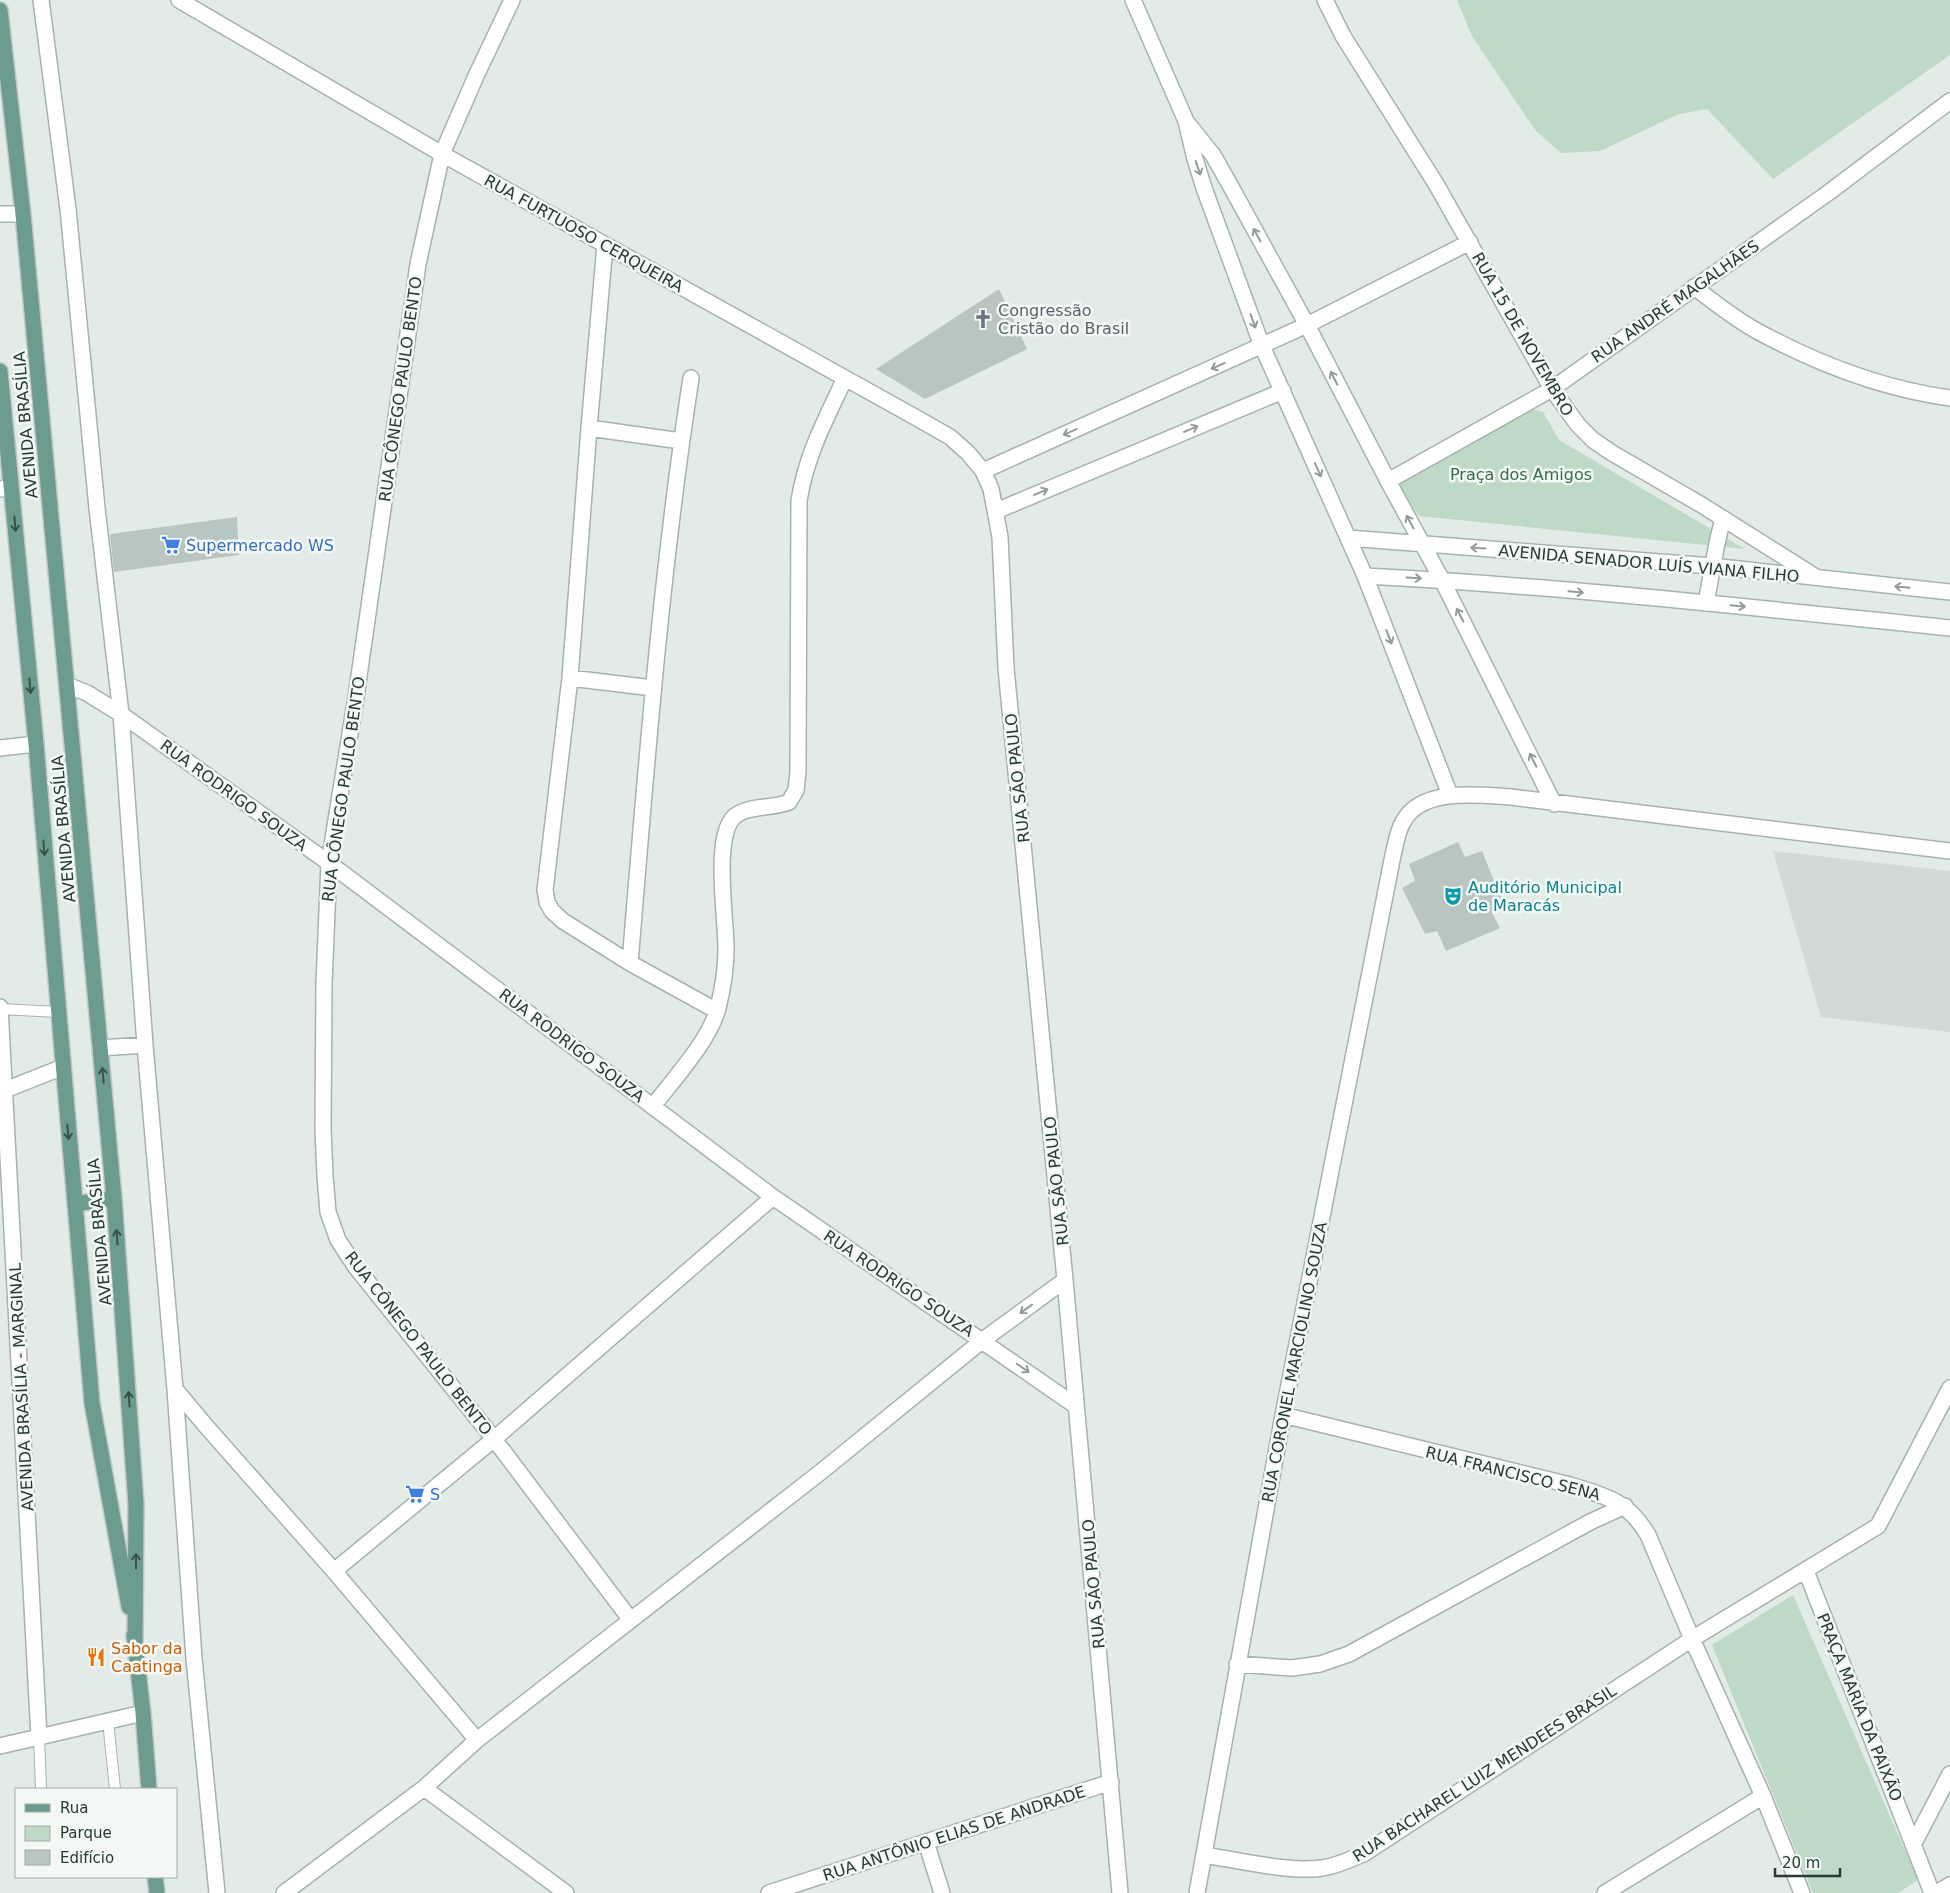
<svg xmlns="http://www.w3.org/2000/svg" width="1950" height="1893" font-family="'DejaVu Sans',sans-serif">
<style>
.built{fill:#d1dad6}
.green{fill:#bed9c5}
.building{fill:#b8c5c0}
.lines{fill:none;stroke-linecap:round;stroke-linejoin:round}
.service-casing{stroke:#a6b2ae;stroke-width:12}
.minor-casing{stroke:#a6b2ae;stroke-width:18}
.tertiary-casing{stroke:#a6b2ae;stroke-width:18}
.secondary-casing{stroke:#a3b5ae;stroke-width:18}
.primary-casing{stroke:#c2c8c6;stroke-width:18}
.service{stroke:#fff;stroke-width:10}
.minor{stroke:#fff;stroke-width:15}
.tertiary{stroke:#fff;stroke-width:15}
.secondary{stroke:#fff;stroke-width:15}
.primary{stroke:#6c9b8f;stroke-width:15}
.oneway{stroke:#929c9a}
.oneway2{stroke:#37524b}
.labels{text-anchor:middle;stroke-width:5;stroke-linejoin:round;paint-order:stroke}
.street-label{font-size:16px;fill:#253a34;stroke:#f3f8f5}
.worship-label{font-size:16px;fill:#5b616d;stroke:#f3f8f5;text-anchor:start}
.park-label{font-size:16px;fill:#346b49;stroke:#f3f8f5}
.shop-label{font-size:16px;fill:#366cbe;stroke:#f3f8f5;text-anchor:start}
.culture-label{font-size:16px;fill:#0d838f;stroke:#f3f8f5;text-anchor:start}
.food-label{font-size:16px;fill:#c56008;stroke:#f3f8f5;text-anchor:start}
</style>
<rect width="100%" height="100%" fill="#e3ebe7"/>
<path class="built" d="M1773,851l177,20v161l-129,-15z"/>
<path class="green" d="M1457,0h493v55l-177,124 -66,-70 -28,5 -79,37 -39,2 -26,-23 -63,-94z
M1532,409l11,3 16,28 186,109 -326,-33 -25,-33z
M1793,1595l125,285 -20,13h-85l-101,-248z"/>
<path class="building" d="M999,289l28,60 -102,50 -49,-30z
M237,517l2,38 -125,17 -4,-38z
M1458,842l7,15 17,-6 21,52 -12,8 9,17 -54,23 -9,-20 -12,3 -23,-46 13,-7 -6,-17z"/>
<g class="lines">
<g class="service-casing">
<path id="service" d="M0,1009l58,3
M108,1721l7,68
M39,1737l2,52"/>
</g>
<g class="minor-casing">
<path id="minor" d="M41,0l27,209 29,299 24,206 24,331 30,344 19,269 23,235
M179,0l263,154 473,263 35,20 18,16 15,18 8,18 9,48 6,131 59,612 55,613
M512,0l-36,76 -34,78 -24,110 -62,433 -27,166 -5,120 -1,146 2,47 3,36 10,28 17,26 139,173 136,180
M1325,0l18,36 93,148 116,205 26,36 15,15 19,13 88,51 116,73
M0,214h23
M605,245l-16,183 -19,250 -25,212 2,12 5,9 11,10 67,42 87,48
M1694,287c20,15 41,32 63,44 59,32 126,58 193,67
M589,428l92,13
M983,471l324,-146 163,-83
M1388,481l164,-92 276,-196 122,-92
M0,489l11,-2
M996,511l287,-120
M1365,576l85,219
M1442,580l112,224
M1706,603l11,-60 6,-25
M570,678l83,10
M67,685l20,8 34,21 208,149 444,334 303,209
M0,748l36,-4
M630,963c16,-195 31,-391 61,-585
M100,1048l45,-3
M0,1092l63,-25
M653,1106c20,-26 57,-66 65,-98 5,-20 8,-40 8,-60 0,-30 -13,-111 8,-131 13,-12 39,-8 55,-15l7,-12 2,-18 1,-271c7,-46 27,-82 46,-123
M175,1389l30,36 129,146 143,169
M1283,1415l287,70c36,11 58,16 78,50l44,104 71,157 39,97
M334,1571l160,-132 279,-242
M1806,1571l126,322
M1237,1664l55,4 28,-4 29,-10 241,-132 35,-16
M0,1746l39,-9
M424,1788l142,105
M926,1842l16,51
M1914,1843l36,-69
M1204,1855c33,5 87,18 118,13 16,-2 29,-9 43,-15l327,-214 186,-113 72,-138
M284,1893l140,-105 53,-48 345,-269 161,-131 82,-60
M769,1893l342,-111
M1197,1893l86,-478 110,-560c3,-11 4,-23 10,-33 18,-35 76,-27 108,-25l439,54
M1605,1893l158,-97
M1937,1893l13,-8"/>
</g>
<g class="tertiary-casing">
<path id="tertiary" d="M0,1007l39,730 104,-24"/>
</g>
<g class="secondary-casing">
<path id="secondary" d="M1133,0l53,121 9,38 9,29 58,158 103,230c196,10 391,32 585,52
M1189,125l24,30 17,30 77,140 81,156 54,99
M1348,538l364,28 238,26"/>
</g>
<g class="primary-casing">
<path id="primary" d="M0,10l23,204 91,984 22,306 -1,141
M0,371l36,373 56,659 37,204
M75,1204l39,-6
M134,1635l9,78 6,76
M155,1877l2,16"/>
</g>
<use href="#service" class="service"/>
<use href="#minor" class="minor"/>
<use href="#tertiary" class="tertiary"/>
<use href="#secondary" class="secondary"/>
<use href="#primary" class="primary"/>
</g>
<defs><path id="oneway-shaft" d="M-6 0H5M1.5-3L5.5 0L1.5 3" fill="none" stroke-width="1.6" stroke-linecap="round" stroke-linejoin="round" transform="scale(1.25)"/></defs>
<g class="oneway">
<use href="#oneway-shaft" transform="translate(1198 168) rotate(71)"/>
<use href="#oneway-shaft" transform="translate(1257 235) rotate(-119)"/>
<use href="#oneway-shaft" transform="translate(1253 321) rotate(70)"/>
<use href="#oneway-shaft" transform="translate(1218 366) rotate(156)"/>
<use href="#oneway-shaft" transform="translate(1334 378) rotate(-117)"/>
<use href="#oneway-shaft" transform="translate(1191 429) rotate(-23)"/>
<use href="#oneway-shaft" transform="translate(1070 432) rotate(156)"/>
<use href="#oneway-shaft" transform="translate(1318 470) rotate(66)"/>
<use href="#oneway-shaft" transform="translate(1041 492) rotate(-23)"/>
<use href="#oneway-shaft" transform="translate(1410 522) rotate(-119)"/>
<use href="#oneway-shaft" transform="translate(1478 548) rotate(-176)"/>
<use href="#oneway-shaft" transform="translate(1414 578) rotate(3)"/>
<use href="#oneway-shaft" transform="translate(1902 587) rotate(-174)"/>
<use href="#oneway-shaft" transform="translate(1576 592) rotate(5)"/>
<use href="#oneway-shaft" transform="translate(1738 606) rotate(5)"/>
<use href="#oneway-shaft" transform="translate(1460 615) rotate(-117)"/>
<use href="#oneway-shaft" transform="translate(1389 637) rotate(69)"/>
<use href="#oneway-shaft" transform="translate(1533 760) rotate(-117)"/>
<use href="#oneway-shaft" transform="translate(1026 1309) rotate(144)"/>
<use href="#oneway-shaft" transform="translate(1023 1368) rotate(35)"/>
</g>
<g class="oneway2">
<use href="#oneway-shaft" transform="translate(15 524) rotate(85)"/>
<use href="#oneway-shaft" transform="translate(30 686) rotate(85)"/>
<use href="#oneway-shaft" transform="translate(44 848) rotate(85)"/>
<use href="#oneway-shaft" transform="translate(103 1075) rotate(-95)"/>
<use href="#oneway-shaft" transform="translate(68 1132) rotate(85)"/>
<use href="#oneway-shaft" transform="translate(117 1237) rotate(-94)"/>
<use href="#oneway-shaft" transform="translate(129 1399) rotate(-94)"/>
<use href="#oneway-shaft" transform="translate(136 1561) rotate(-90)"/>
</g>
<defs>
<g id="church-bare" transform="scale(1.5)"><path d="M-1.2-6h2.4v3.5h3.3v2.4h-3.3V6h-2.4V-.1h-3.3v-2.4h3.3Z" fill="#6b7280" stroke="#f3f8f5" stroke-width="2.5" paint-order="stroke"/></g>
<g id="supermarket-bare" transform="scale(1.5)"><path d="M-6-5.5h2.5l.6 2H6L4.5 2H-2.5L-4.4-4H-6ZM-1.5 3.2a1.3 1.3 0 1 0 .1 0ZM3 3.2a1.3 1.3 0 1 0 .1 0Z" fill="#3f7fe0" stroke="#f3f8f5" stroke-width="2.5" paint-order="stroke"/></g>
<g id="theatre-bare" transform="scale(1.5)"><path d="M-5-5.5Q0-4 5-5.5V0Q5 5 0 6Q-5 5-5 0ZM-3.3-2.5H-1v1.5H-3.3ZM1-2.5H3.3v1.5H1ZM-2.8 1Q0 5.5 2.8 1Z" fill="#0f9aa8" stroke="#f3f8f5" stroke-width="2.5" paint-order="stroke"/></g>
<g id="restaurant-bare" transform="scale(1.5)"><path d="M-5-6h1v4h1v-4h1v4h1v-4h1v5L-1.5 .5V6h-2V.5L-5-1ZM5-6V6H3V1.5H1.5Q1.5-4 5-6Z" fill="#e8710a" stroke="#f3f8f5" stroke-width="2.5" paint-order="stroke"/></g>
</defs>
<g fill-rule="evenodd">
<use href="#church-bare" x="983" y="319"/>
<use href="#supermarket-bare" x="171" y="545"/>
<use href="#theatre-bare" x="1453" y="896"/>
<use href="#supermarket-bare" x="415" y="1494"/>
<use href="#restaurant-bare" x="96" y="1657"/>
</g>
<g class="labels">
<g class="street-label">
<text transform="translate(584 233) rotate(29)" y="6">RUA FURTUOSO CERQUEIRA</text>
<text transform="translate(1675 301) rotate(-35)" y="6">RUA ANDRÉ MAGALHÃES</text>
<text transform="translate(1523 334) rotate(60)" y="6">RUA 15 DE NOVEMBRO</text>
<text transform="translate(400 389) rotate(-82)" y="6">RUA CÔNEGO PAULO BENTO</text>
<text transform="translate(25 425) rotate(-95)" y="6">AVENIDA BRASÍLIA</text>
<text transform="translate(1649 563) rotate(5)" y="6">AVENIDA SENADOR LUÍS VIANA FILHO</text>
<text transform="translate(1017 778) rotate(-96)" y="6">RUA SÃO PAULO</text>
<text transform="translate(343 789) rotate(-82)" y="6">RUA CÔNEGO PAULO BENTO</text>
<text transform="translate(234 795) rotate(36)" y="6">RUA RODRIGO SOUZA</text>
<text transform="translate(63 829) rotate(-95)" y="6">AVENIDA BRASÍLIA</text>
<text transform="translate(572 1045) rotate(37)" y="6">RUA RODRIGO SOUZA</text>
<text transform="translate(1056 1181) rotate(-96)" y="6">RUA SÃO PAULO</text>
<text transform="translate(99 1232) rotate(-95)" y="6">AVENIDA BRASÍLIA</text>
<text transform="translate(899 1283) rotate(34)" y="6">RUA RODRIGO SOUZA</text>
<text transform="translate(419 1343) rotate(52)" y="6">RUA CÔNEGO PAULO BENTO</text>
<text transform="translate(1294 1362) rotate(-79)" y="6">RUA CORONEL MARCIOLINO SOUZA</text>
<text transform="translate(21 1387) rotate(-93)" y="6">AVENIDA BRASÍLIA - MARGINAL</text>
<text transform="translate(1513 1473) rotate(14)" y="6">RUA FRANCISCO SENA</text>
<text transform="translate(1093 1584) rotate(-95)" y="6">RUA SÃO PAULO</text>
<text transform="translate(1860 1707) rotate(68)" y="6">PRAÇA MARIA DA PAIXÃO</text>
<text transform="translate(1484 1773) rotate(-33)" y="6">RUA BACHAREL LUIZ MENDEES BRASIL</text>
<text transform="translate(954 1833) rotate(-18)" y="6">RUA ANTÔNIO ELIAS DE ANDRADE</text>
</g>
<g class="worship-label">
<text x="998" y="316">Congressão<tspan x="998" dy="18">Cristão do Brasil</tspan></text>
</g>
<g class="park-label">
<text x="1521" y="480">Praça dos Amigos</text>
</g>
<g class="shop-label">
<text x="186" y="551">Supermercado WS</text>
<text x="430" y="1500">S</text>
</g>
<g class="culture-label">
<text x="1468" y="893">Auditório Municipal<tspan x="1468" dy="18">de Maracás</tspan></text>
</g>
<g class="food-label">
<text x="111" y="1654">Sabor da<tspan x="111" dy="18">Caatinga</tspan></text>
</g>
</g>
<rect x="15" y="1788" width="162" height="90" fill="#f3f8f5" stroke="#a1aca8"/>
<rect x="25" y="1804" width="25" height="8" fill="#6c9b8f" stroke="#a1aca8"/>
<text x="60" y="1813" font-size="15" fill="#253a34">Rua</text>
<rect x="25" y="1826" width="25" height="15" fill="#bed9c5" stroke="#a1aca8"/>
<text x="60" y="1838" font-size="15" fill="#253a34">Parque</text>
<rect x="25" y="1850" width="25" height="15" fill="#b8c5c0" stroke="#a1aca8"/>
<text x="60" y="1863" font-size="15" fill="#253a34">Edifício</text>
<path d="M1775 1868v8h65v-8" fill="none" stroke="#253a34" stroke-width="2.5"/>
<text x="1782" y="1868" font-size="15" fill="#253a34" stroke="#f3f8f5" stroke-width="4" paint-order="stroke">20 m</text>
</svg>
